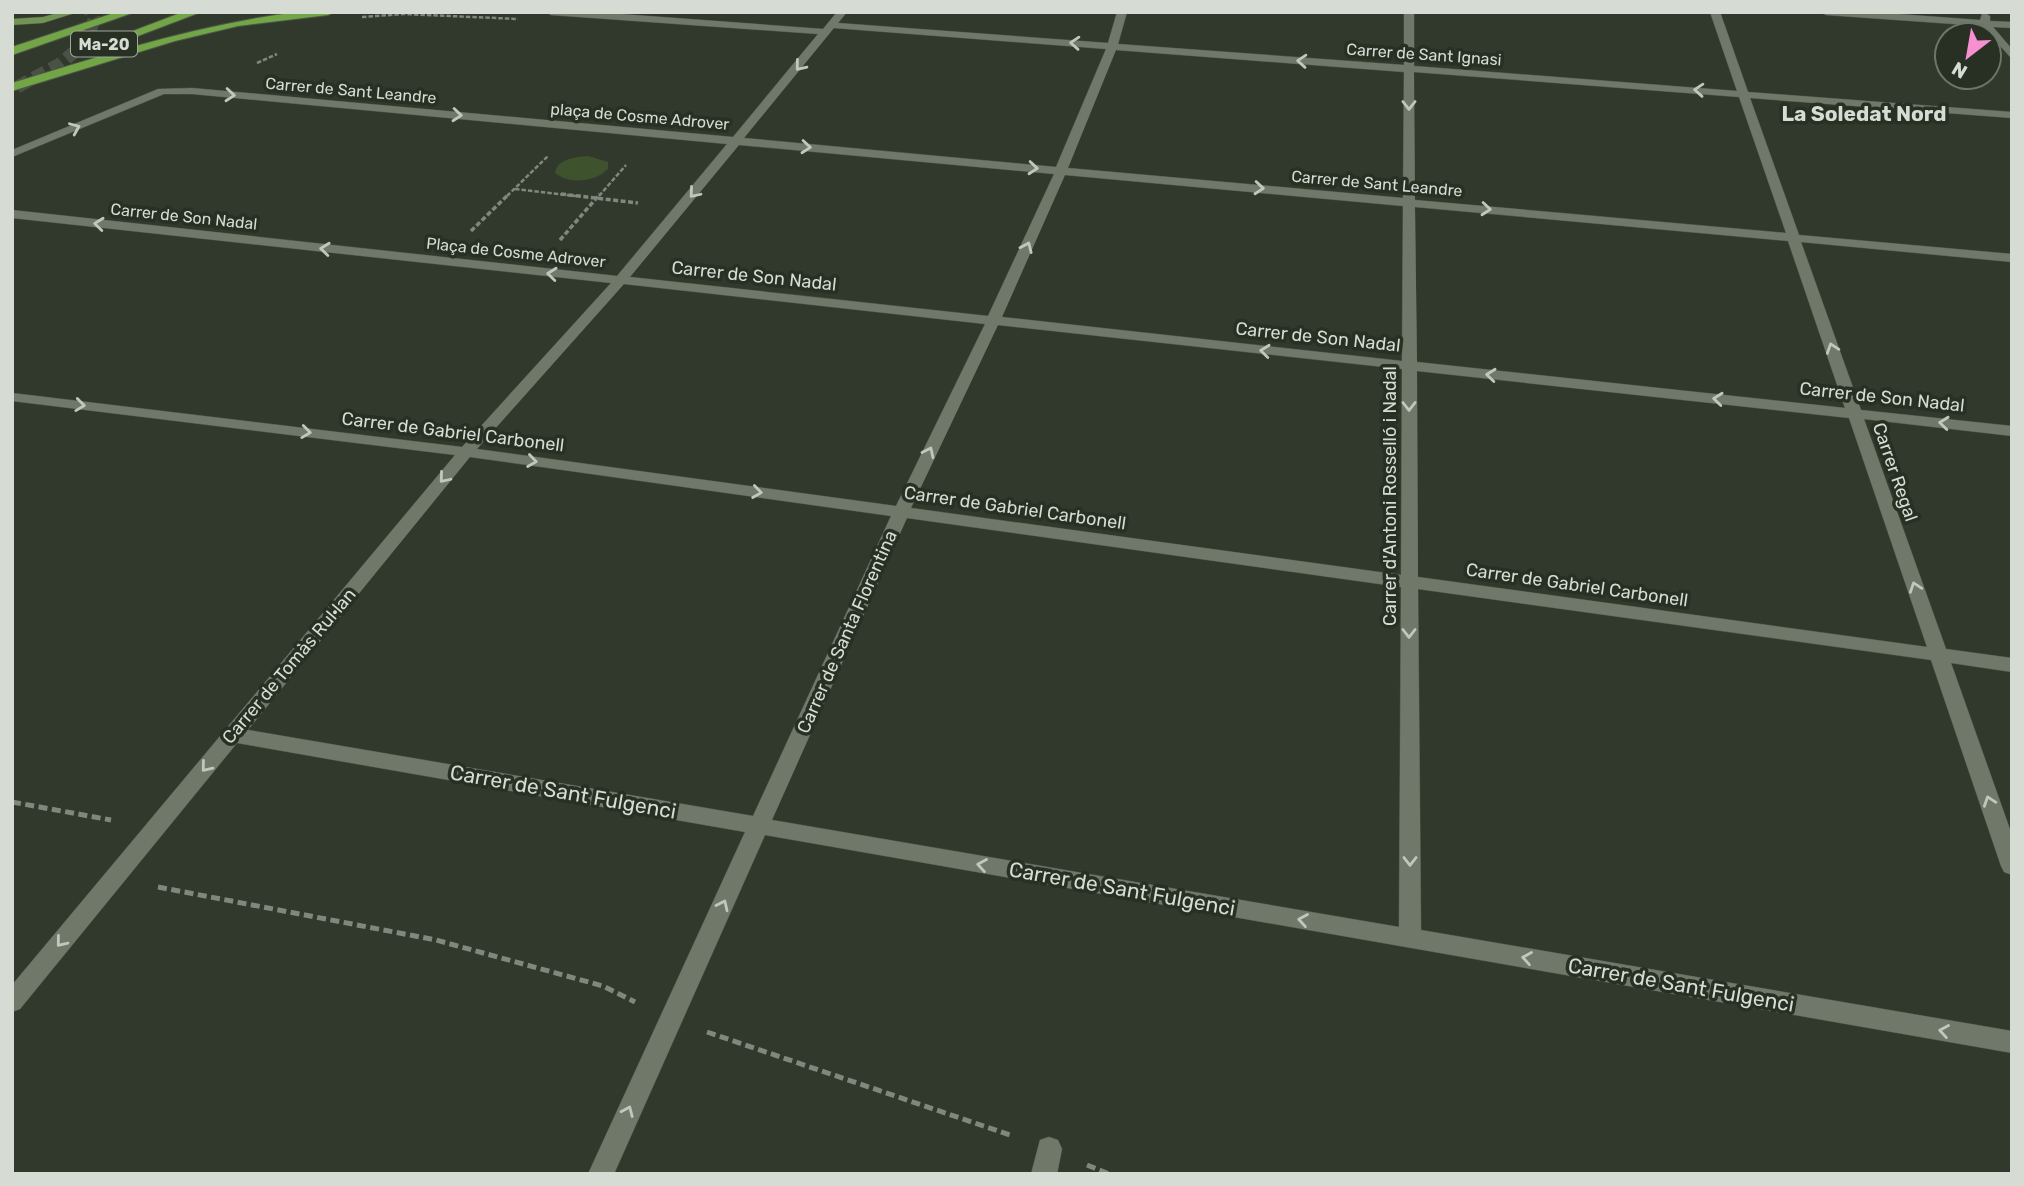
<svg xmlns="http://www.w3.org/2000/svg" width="2024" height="1186" font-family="Rubik,sans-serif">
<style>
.green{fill:#3d522d}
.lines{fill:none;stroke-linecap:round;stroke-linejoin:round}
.motorway-tunnel{stroke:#4a5145;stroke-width:13;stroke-dasharray:13 6;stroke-linecap:butt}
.pedestrian-casing{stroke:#4e544a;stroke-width:1}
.minor-casing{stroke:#4e544a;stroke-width:1}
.primary-casing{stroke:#4e544a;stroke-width:1}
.motorway-casing{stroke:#4e544a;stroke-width:2}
.path-far2{stroke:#80877c;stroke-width:2.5;stroke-dasharray:4.5 2;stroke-linecap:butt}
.path-far1{stroke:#80877c;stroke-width:3.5;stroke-dasharray:5 2.5;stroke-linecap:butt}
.path{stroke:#80877c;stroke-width:5;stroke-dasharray:9 4.5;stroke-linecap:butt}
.pedestrian{fill:#70786a;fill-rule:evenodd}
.minor{fill:#70786a;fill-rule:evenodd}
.primary{fill:#719354;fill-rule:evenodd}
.motorway{fill:#71a545;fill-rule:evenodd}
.oneway{stroke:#c2c7be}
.labels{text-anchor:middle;stroke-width:7;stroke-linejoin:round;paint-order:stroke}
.shield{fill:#282f23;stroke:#a2a79e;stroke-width:2}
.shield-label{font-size:16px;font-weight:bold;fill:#d6dbd3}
.far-street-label{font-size:16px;fill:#d6dbd3;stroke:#282f23}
.street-label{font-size:18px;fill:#d6dbd3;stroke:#282f23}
.far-district-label{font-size:21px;font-weight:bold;fill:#d6dbd3;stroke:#282f23}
.near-street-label{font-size:21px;fill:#d6dbd3;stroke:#282f23}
</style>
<rect width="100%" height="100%" fill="#31392c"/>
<path class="green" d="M588,156l20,6v7c-13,13 -38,16 -53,4 2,-14 20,-16 33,-17z"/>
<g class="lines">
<path class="motorway-tunnel" d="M17,87l43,-23 26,-22 8,-22 -4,-8"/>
<g class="pedestrian-casing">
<path id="pedestrian" d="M1049,1137l9,3 4,9 -5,25h-26l9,-34z"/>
</g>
<g class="minor-casing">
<path id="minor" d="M546,12h48l229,17 14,-17h10l-9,11 270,20 9,-31h10l-9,32 286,21v-53h10v54l323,25 -27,-79h10l28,80 264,20v6l-262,-20 49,137 213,19v8l-211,-20 60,168 151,16v10l-148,-17 82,230 66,9v14l-61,-9 61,172v40l-8,-3 -3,-6 -70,-206 -513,-71 3,341 591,101v22l-1247,-218 -151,339h-26l157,-342 -508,-89 -217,266 -8,3v-27l443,-530 -443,-54v-8l450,54 149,-164 -599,-65v-8l605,66 110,-132 -535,-50h-28l-152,63v-7l146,-61 34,-1 541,49 85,-103 -267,-19zM834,28l272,21 -50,118 -312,-29zM1116,50l288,22 -1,126 -335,-30zM1414,72l325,25 47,136 -371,-33zM739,145l315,29 -66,142 -358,-39zM1065,175l338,31 -1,155 -400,-44zM1415,207l373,34 57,167 -428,-46zM624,284l361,40 -89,182 -419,-57zM998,325l404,44 -1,206 -490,-67zM1417,371l432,47 78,229 -509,-70zM470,457l421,59 -138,300 -505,-86zM907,518l494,69 -2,340 -627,-107z
M1821,12h50l109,8 2,-6 3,-1 5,3v5l22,1v6l-19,-1 19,22v10l-30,-33 -156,-11z"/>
</g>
<g class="primary-casing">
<path id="primary" d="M61,12h17l-35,11 -31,2v-6l31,-2z"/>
</g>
<g class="motorway-casing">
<path id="motorway" d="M117,12h18l-123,43v-8z
M183,12h18l-100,38 -10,-3z
M298,12h36l-6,3 -90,11 -63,15 -163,50v-8c95,-29 187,-59 286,-71z"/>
</g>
<path class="path-far2" d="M362,17l42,-3 114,5
M257,63l20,-9
M515,189l61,7
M507,196l41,-40
M599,196l27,-31"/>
<path class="path-far1" d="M561,194l77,9
M471,231l38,-37
M560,240l40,-46"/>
<path class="path" d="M12,802l99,18
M158,887l278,53 167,46 32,16
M707,1032l303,103
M1087,1165l22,9"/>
<use href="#pedestrian" class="pedestrian"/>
<use href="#minor" class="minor"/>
<use href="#primary" class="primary"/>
<use href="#motorway" class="motorway"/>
</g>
<defs><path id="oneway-chevron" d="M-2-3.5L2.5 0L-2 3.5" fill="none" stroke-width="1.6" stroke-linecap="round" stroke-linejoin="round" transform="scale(1.75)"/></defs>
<g class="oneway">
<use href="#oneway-chevron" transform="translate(1075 43) rotate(-176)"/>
<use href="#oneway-chevron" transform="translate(1302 61) rotate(-176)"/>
<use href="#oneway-chevron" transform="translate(800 66) rotate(129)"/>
<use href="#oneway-chevron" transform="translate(1699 90) rotate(-176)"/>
<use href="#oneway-chevron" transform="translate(230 95) rotate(5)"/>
<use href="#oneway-chevron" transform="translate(1409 105) rotate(90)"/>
<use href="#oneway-chevron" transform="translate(457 115) rotate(5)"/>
<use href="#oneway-chevron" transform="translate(75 128) rotate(-23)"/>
<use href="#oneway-chevron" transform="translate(806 147) rotate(5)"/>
<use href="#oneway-chevron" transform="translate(1033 168) rotate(5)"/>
<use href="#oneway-chevron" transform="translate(1259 188) rotate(5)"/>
<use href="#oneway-chevron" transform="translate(694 193) rotate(130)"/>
<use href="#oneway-chevron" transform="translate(1486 209) rotate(5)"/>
<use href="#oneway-chevron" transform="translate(99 224) rotate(-174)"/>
<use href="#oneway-chevron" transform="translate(1027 247) rotate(-66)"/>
<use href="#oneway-chevron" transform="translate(325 249) rotate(-174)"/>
<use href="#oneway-chevron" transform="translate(552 274) rotate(-174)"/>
<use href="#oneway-chevron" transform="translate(1832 348) rotate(-109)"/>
<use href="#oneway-chevron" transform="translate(1265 351) rotate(-174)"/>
<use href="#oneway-chevron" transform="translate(1491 375) rotate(-174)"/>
<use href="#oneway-chevron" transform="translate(1718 399) rotate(-174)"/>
<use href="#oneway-chevron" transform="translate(80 405) rotate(7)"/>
<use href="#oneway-chevron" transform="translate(1409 406) rotate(90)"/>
<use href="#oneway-chevron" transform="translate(1944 423) rotate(-174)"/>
<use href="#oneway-chevron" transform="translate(306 432) rotate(7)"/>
<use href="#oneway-chevron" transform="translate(929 452) rotate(-64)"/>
<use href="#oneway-chevron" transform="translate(532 461) rotate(8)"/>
<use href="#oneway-chevron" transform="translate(444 478) rotate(130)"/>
<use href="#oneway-chevron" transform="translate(757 492) rotate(8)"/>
<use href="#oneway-chevron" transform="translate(1915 587) rotate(-109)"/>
<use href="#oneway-chevron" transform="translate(1409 633) rotate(90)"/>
<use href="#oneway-chevron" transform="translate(206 767) rotate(129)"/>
<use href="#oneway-chevron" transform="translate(1989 801) rotate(-109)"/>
<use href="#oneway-chevron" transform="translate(1410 861) rotate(90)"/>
<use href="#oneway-chevron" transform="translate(982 865) rotate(-170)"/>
<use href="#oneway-chevron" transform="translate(723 905) rotate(-65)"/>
<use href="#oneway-chevron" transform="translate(1303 920) rotate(-170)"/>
<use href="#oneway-chevron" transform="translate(61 942) rotate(129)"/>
<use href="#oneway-chevron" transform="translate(1527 958) rotate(-170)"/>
<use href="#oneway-chevron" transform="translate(1944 1031) rotate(-170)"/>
<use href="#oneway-chevron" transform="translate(628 1111) rotate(-66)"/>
</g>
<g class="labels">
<rect class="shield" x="71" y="31.5" width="66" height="25" rx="5"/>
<g class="shield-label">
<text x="104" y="50">Ma-20</text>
</g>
<g class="far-street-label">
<text transform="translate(1424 54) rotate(4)" y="6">Carrer de Sant Ignasi</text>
<text transform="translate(351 90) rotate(5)" y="6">Carrer de Sant Leandre</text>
<text transform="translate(640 116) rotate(5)" y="6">plaça de Cosme Adrover</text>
<text transform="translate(1377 183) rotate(5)" y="6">Carrer de Sant Leandre</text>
<text transform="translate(184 216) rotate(6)" y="6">Carrer de Son Nadal</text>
<text transform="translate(516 252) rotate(6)" y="6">Plaça de Cosme Adrover</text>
</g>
<g class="street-label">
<text transform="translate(754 276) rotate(6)" y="6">Carrer de Son Nadal</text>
<text transform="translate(1318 337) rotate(6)" y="6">Carrer de Son Nadal</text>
<text transform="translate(1882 397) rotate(6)" y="6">Carrer de Son Nadal</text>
<text transform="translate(453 432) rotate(7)" y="6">Carrer de Gabriel Carbonell</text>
<text transform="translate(1895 472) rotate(71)" y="6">Carrer Regal</text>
<text transform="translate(1390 496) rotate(-90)" y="6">Carrer d'Antoni Rosselló i Nadal</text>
<text transform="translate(1015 508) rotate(8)" y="6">Carrer de Gabriel Carbonell</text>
<text transform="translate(1577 585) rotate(8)" y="6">Carrer de Gabriel Carbonell</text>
<text transform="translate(847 632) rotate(-66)" y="6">Carrer de Santa Florentina</text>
<text transform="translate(289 666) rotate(-50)" y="6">Carrer de Tomàs Rul·lan</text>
</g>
<g class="far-district-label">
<text x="1864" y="121">La Soledat Nord</text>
</g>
<g class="near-street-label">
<text transform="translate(563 792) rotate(10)" y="7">Carrer de Sant Fulgenci</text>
<text transform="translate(1122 889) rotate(10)" y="7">Carrer de Sant Fulgenci</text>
<text transform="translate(1681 985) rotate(10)" y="7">Carrer de Sant Fulgenci</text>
</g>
</g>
<rect width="2024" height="1186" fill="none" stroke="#d6dbd3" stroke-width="28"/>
<g transform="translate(1968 56) rotate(211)"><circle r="33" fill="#282f23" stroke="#6e7469" stroke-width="2"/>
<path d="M0-5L12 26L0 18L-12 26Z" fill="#f690d0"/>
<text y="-10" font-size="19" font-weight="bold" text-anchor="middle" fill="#d6dbd3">N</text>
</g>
</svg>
